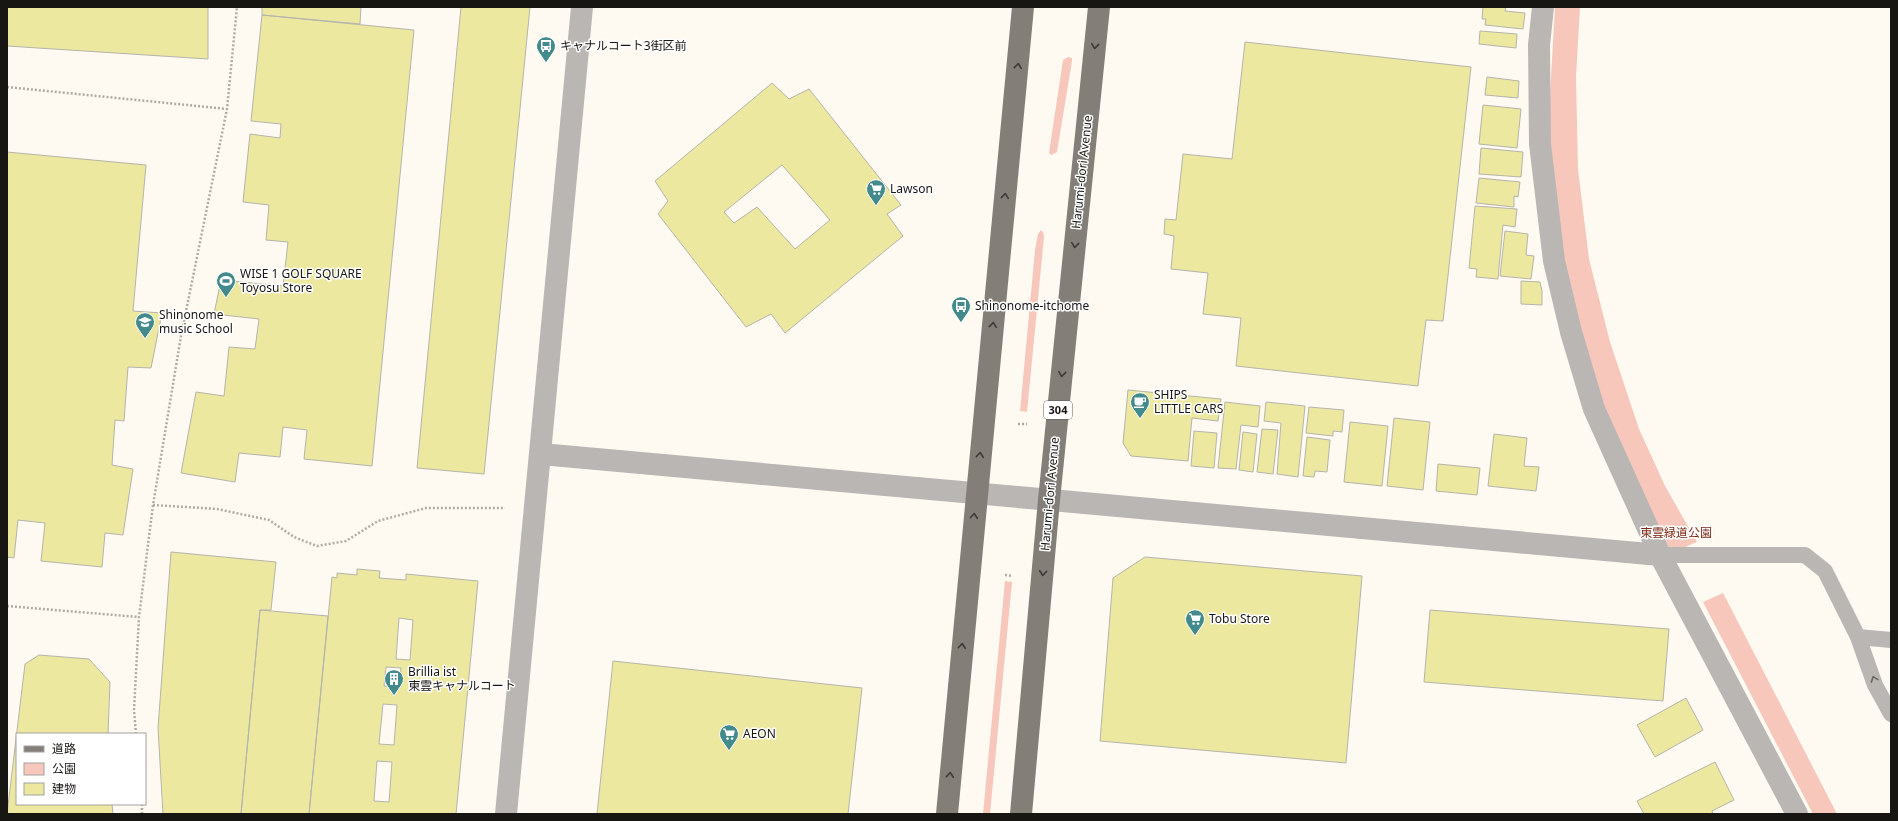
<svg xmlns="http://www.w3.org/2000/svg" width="1898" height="821" font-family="'Noto Sans','Noto Sans JP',sans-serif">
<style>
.green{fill:#f7c7bb}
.building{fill:#ede8a0;stroke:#b4b4ab;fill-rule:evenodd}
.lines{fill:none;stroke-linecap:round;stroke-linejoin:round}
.path{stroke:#afaba4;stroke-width:2.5;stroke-dasharray:2 2;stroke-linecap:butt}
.service{stroke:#bab6b4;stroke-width:16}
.minor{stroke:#bab6b4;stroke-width:22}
.tertiary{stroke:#bab6b4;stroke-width:22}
.primary{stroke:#847e79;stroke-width:22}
.oneway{stroke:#3e3a37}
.oneway2{stroke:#696664}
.labels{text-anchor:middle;stroke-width:3;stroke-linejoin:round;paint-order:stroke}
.shield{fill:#fff;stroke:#5d5c5a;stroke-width:1}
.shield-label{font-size:11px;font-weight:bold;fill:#181613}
.poi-label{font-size:12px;fill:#181613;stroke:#fff;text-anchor:start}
.street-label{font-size:12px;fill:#181613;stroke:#fff}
.park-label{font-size:12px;fill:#7d2914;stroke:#fff}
</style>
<rect width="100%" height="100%" fill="#fffaf1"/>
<path class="green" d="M1555,7h25l-4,70 2,92 11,90 21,83 29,87 26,57 32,56 -26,11 -68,-146 -15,-48 -23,-91 -8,-50 -7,-84v-39z
M1068,57l4,1v3l-15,91 -6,3 -2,-2 14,-93z
M1041,230l2,2 1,5 -17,175 -7,-1 15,-161 3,-16z
M1005,581l7,1 -22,232h-7z
M1723,593l114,221h-24l-110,-212z"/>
<path class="building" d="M7,7h201v52l-201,-13z
M262,7h99l-1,17 -98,-9z
M461,7h69l-46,467 -67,-6z
M1483,7h23l-1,4 20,2 -2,16 -38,-4 1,-6h-4z
M262,15l152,15 -42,436 -68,-7 3,-29 -24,-3 -3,30 -41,-4 -4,29 -54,-9 15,-81 28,4 5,-49 26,2 4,-30 -45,-5 7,-34 62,6 5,-44 -22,-2 3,-35 -26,-3 7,-68 30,4 1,-14 -30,-3z
M1480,31l37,3 -1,14 -37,-4z
M1245,42l226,25 -28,254 -17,-1 -8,66 -182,-20 5,-48 -38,-4 5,-41 -37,-4 3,-33 -10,-2 1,-15 11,1 7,-66 49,5z
M1487,77l32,4 -1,17 -33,-3z
M772,83l17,16 20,-10 92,116 -14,9 16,22 -118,97 -14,-19 -25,13 -88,-113 10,-13 -13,-20zM782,165l48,55 -35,29 -38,-42 -23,16 -10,-11z
M1483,105l38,4 -4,39 -38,-4z
M1481,148l42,4 -2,25 -42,-3z
M7,152l139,13 -13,146 29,2 -11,55 -23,-1 -4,54 -9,-1 -3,45 21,4 -10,66 -18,-2 -3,34 -61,-6 4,-38 -27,-3 -4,38 -7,-1z
M1479,178l41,4 -2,15 -4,-1v11l-38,-4z
M1475,206l42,3 -2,18 -12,-2 -5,54 -22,-2 1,-8 -8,-1z
M1505,231l23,3 -2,21 8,1 -3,23 -31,-3z
M1521,281l19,1 2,9v14l-21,-1z
M1128,390l93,9 -3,22 -26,-3 -4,43 -57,-5 -8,-13z
M1225,402l35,4 -2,21 -17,-2 -5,44 -18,-1z
M1266,402l39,4 -7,71 -21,-3 4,-51 -17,-2z
M1309,407l35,3 -2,22 -9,-1v5l-27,-3z
M1394,418l36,4 -7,68 -36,-4z
M1350,422l38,4 -6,60 -38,-4z
M1262,429l16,1 -5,44 -16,-2z
M1194,431l23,2 -3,35 -23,-2z
M1243,432l14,2 -4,38 -14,-2z
M1494,434l33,4 -3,28 15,1 -3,24 -48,-5z
M1307,437l23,3 -3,32 -12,-1 -1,6 -11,-1z
M1438,464l42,4 -3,27 -41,-4z
M171,552l105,10 -5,48h-11l-19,204h-78l-5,-86z
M1145,557l217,19 -16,187 -246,-22 13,-163z
M357,569l23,2 -1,7 27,2v-6l72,7 -22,233h-147l23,-237 5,1v-5l20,2zM399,618l14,2 -3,40 -14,-1zM386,667l15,1 -2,20 -15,-2zM383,704l14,1 -3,40 -15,-1zM377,761l15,1 -3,40 -15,-1z
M260,610l68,6 -19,198h-68z
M1430,610l239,19 -6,72 -239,-19z
M39,655l50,4 21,23 -2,52h-91v70h95l1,10h-106l18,-150z
M613,661l249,27 -14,126h-251z
M1686,698l17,32 -48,27 -18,-32z
M1715,762l19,38 -22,11 1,3h-69l-7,-13z"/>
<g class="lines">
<path class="path" d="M7,87l220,22
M1018,424h9
M153,505l64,4 52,11 25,17 23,9 29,-5 32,-20 48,-13h79
M1005,575l8,1
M7,606l132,11
M136,734l-2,-24 5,-93 14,-112 28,-169 46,-227 10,-102
M142,804v10"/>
<path class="service" d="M1660,555h145l20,16 33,66 33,3
M1858,637l17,48 16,29"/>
<path class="minor" d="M1543,7l-4,38 1,99 14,117 17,71 23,77 66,146 137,259"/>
<path class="tertiary" d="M541,454l1119,101
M506,814l76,-807"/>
<path class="primary" d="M947,814l76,-807
M1021,814l28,-314 50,-493"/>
</g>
<defs><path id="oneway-chevron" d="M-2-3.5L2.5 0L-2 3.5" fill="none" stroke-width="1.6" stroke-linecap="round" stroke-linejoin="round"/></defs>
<g class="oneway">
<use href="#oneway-chevron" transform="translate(1095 46) rotate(96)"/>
<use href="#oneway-chevron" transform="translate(1018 66) rotate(-84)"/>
<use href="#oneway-chevron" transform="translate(1005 196) rotate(-84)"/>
<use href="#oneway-chevron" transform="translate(1075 245) rotate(96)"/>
<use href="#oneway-chevron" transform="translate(993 325) rotate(-84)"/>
<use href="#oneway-chevron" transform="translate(1062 374) rotate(96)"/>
<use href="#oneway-chevron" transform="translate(980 455) rotate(-84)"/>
<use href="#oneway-chevron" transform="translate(974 516) rotate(-85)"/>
<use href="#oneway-chevron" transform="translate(1043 573) rotate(95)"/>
<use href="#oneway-chevron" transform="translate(962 646) rotate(-85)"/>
<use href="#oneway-chevron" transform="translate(950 775) rotate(-85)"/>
</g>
<use class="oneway2" href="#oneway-chevron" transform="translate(1874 679) rotate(-110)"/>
<defs>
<g id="bus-pin" transform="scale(1)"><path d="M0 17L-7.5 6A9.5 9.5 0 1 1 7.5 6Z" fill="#428a8c" stroke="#fff"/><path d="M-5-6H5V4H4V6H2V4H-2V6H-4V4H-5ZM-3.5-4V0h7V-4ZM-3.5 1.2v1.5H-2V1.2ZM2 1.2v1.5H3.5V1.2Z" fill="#fff"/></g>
<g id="supermarket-pin" transform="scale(1)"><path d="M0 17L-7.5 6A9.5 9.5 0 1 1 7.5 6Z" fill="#428a8c" stroke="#fff"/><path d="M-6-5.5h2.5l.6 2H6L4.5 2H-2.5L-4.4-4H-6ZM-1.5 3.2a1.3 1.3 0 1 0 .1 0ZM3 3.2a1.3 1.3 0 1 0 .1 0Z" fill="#fff"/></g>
<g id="stadium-pin" transform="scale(1)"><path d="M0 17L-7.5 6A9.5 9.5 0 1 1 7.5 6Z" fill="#428a8c" stroke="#fff"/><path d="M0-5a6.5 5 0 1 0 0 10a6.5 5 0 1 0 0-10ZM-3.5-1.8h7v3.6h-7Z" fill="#fff"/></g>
<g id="school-pin" transform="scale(1)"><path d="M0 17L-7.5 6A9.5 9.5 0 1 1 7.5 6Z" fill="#428a8c" stroke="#fff"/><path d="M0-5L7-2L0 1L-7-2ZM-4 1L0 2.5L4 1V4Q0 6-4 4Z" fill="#fff"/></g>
<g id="cafe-pin" transform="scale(1)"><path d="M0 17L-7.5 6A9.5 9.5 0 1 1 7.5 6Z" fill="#428a8c" stroke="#fff"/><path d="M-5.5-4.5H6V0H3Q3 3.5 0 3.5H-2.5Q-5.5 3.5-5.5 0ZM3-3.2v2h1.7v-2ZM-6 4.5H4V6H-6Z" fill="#fff"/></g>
<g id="building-pin" transform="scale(1)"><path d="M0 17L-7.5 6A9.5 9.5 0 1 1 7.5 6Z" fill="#428a8c" stroke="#fff"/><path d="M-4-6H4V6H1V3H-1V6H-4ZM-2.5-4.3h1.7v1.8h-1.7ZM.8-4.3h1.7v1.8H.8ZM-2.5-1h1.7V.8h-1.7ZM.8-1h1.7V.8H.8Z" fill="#fff"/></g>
</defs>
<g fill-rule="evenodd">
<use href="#bus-pin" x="546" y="46"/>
<use href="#supermarket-pin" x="876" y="189"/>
<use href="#stadium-pin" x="226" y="281"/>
<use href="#bus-pin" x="961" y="306"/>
<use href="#school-pin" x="145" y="322"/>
<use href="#cafe-pin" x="1140" y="402"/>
<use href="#supermarket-pin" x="1195" y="619"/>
<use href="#building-pin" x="394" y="679"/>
<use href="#supermarket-pin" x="729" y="734"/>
</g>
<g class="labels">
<rect class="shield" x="1044" y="401" width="28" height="18" rx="3"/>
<g class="shield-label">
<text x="1058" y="414">304</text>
</g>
<g class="poi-label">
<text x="560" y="50">キャナルコート3街区前</text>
<text x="890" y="193">Lawson</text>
<text x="240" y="278">WISE 1 GOLF SQUARE<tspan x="240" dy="14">Toyosu Store</tspan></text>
<text x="975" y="310">Shinonome-itchome</text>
<text x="159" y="319">Shinonome<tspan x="159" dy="14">music School</tspan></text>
<text x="1154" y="399">SHIPS<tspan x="1154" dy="14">LITTLE CARS</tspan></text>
<text x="1209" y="623">Tobu Store</text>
<text x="408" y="676">Brillia ist<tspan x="408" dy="14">東雲キャナルコート</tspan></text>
<text x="743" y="738">AEON</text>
</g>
<g class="street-label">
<text transform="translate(1082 172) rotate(-84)" y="4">Harumi-dori Avenue</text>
<text transform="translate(1050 494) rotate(-85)" y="4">Harumi-dori Avenue</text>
</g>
<g class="park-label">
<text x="1676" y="537">東雲緑道公園</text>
</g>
</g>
<rect width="1898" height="821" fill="none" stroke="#181613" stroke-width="16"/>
<rect x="16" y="733" width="130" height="72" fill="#ffffff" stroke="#a3a2a1"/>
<rect x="24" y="746" width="20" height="6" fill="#847e79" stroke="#a3a2a1"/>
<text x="52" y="753" font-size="12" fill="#181613">道路</text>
<rect x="24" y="763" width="20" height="12" fill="#f7c7bb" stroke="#a3a2a1"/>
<text x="52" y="773" font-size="12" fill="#181613">公園</text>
<rect x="24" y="783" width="20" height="12" fill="#ede8a0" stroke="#a3a2a1"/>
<text x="52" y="793" font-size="12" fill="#181613">建物</text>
</svg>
